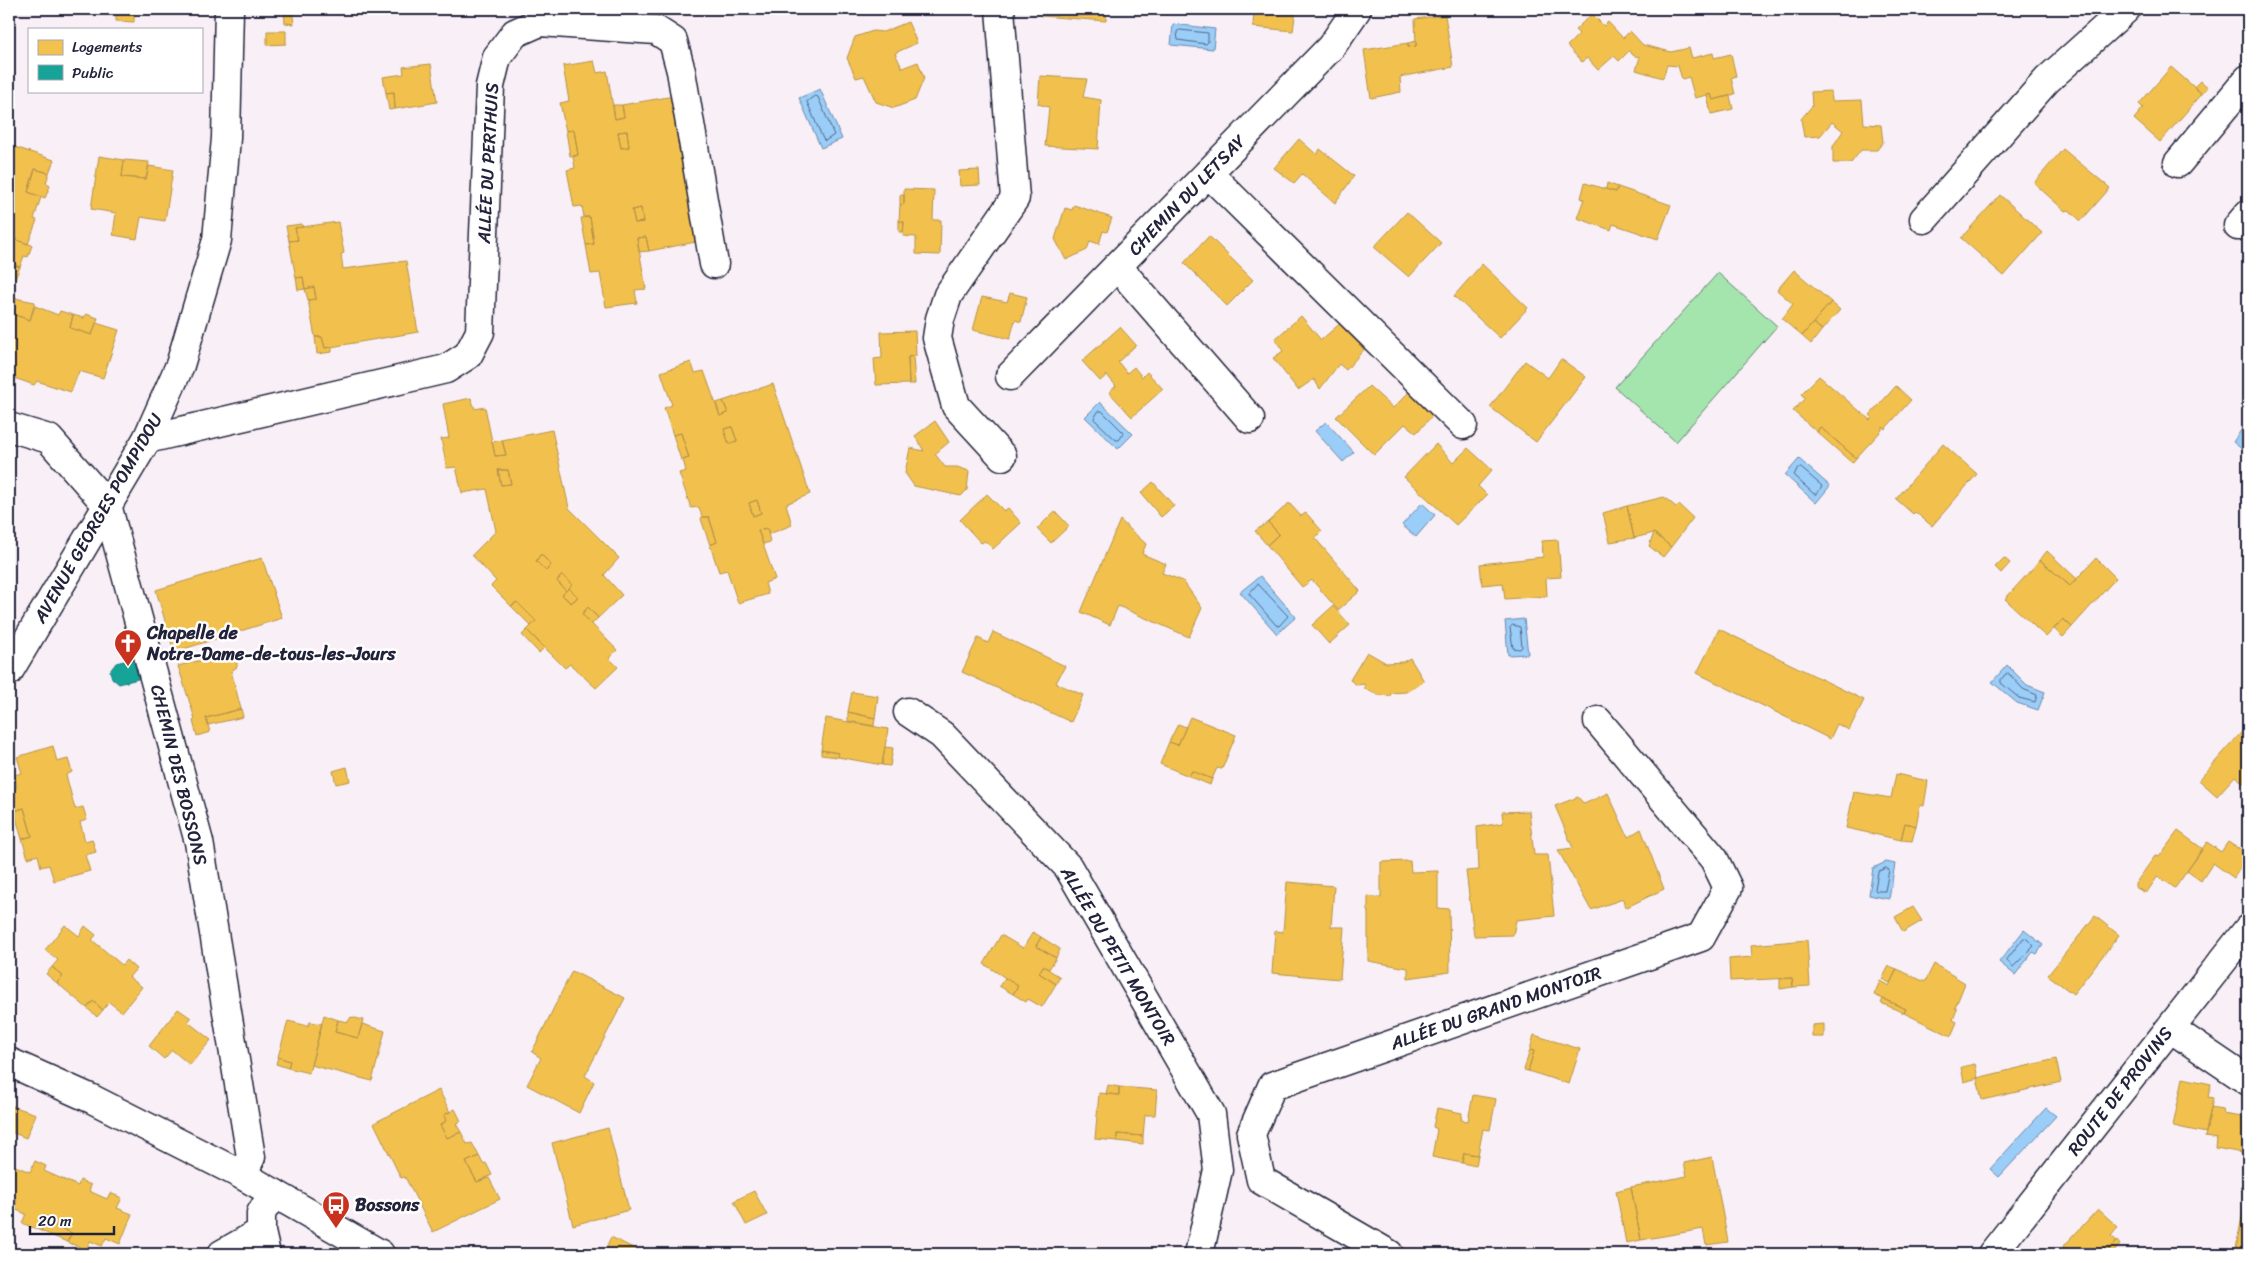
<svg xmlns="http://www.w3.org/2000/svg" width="2257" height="1263" font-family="Sriracha,sans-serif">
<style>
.green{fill:#a4e5ae;stroke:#638474}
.water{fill:#9acdf7;stroke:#6a89ac}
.homes{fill:#f2c14e;stroke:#b49148;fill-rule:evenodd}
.public{fill:#17a398;stroke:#1a7c7c}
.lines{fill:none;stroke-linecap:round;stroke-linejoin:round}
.shore{stroke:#526686;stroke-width:1}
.minor-casing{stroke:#22223b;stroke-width:31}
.tertiary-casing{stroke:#22223b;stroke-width:31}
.minor{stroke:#fff;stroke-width:28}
.tertiary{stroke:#fff;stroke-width:28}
.labels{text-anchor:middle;stroke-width:5;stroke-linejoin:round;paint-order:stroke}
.street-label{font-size:18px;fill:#22223b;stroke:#fff}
.poi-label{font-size:18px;font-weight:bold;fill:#22223b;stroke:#fff;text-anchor:start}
</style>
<rect width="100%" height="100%" fill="#f9eff6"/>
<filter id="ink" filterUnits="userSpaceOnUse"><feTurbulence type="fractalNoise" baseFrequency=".02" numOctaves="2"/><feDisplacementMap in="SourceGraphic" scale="10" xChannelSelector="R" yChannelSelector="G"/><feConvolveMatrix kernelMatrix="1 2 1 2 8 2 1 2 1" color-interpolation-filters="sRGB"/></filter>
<g filter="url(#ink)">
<path class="green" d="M1718,273l59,53 -101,116 -61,-55z"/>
<path class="water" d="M1173,24l42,5 -2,20 -42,-4z
M820,89l22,50 -21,9 -22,-50z
M1100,402l33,32 -15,15 -33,-32z
M2248,420v30l-1,3 -14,-11z
M1326,422l28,30 -11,10 -28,-31z
M1799,459l31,27 -14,17 -31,-28z
M1422,503l13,12 -19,22 -14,-12z
M1260,576l36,41 -19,17 -37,-42z
M1524,619l4,35 -20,1 -3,-34z
M2007,665l20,20 18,7 -7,18 -21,-7 -25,-21z
M1886,862l9,2 -6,35 -20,-4 4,-27z
M2024,930l19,15 -6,9 -4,-2 -18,23 -16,-13z
M2046,1108l10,8 -57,61 -9,-8z"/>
<path class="homes" d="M116,9h18v13l-18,-1z
M284,9h8l2,15 -9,-1z
M1042,9h64v12l-65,-5z
M1254,9h42l-3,22 -40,-4z
M1592,14l12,12 4,-4 15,16 7,-7 13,14 28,7 18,-4 3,10 21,-5 1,5 17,-4 5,22 -5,2 4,16 -22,6 -2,-6 -16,4 -6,-21 -7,2 -4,-13 -11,-1 -4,13 -27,-8 4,-13 -6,-1 -5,-5 -10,10 -5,-5 -16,14 -11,-12 -5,4 -15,-16 12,-12 -4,-4z
M1445,15l8,52 -53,10 1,15 -30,6 -7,-48 44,-7v4l8,-1 -1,-27z
M908,22l9,21 -22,10 7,15 16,-6 6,16 -9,22 -21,8 -18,-6 -12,-26 -8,2 -9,-20 8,-21 18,-6 10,1z
M267,31h19v13l-19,1z
M1417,41l-1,5 -8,1v-4z
M594,61l3,12 10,-2 8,48 9,-2 -2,-12 52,-9 27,145 -52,10 -3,-14 -9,1 9,51 -11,1 2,13 -31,4 -6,-34 -9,1 -5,-29 8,-1 -4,-27h-6l-2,-11 -8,1 -7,-37 8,-2 -2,-11 5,-2 -4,-25 -8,1 -6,-28 9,-2 -6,-35zM627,131l2,16 -8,1 -3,-16zM641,208l2,14 -8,1 -3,-13z
M431,64l6,38 -42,7 -1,-17 -8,1 -3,-16 21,-3 -1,-7z
M2171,67l31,27 -42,48 -26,-23 9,-11 -4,-4z
M1040,76l47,3 -4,18 18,3 -3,49 -53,-3 4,-39 -11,-3z
M2200,81l8,6 -6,7 -8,-7z
M1831,91l1,10 30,-1 2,24 17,1 2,17 -6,8h-16l-10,13h-18v-17l10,-15 -11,-9 -12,14 -16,1 -3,-18 11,-13 -1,-14z
M394,92l1,17 -6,1 -3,-17z
M1711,94l2,6 17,-4 3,13 -22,5 -4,-19z
M613,105h9l2,12 -9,2z
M574,130l4,25 -8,1 -4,-25z
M627,131l2,16 -8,1 -3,-16z
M1299,139l18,16 3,-6 34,27 -19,27 -33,-29 -8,9 -20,-15z
M9,145l45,15 -5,13 -14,-4 -7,23 13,5 -7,22 3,1 -9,24 -14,-5 -5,17z
M2063,149l47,39 -29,33 -12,-11 -4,1 -31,-28z
M99,156l25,4 -2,17 24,2 3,-13 24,4 -8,51 -24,-4 -4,22 -24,-4 3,-22 -25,-4z
M124,160l25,2 -3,17 -24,-2z
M35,169l14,4 -3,10 4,3 -5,12 -17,-6z
M979,170l1,15 -20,1 -1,-15z
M1585,183l31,9 2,-5 53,18 -13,34 -45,-15 -2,6 -34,-12 7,-19 -3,-1z
M1607,183l11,4 -2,5 -10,-3z
M904,189l30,1 -1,30h8l-1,35 -24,-1v-17l-13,-1 1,-14 -5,-1 1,-16 4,-1z
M900,195h4v9l-4,1z
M2000,195l42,38 -38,43 -43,-38z
M1074,205l38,13 -5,14 -4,-1 -4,13 -9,-3 -3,9 -21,10 -11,-21 10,-31 7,2z
M641,208l2,14 -8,1 -3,-13z
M1407,212l34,31 -32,34 -35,-30z
M590,217l4,27 -8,1 -5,-27z
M899,221l5,1 -1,10h-4z
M338,222l6,31 -3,1 2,15 63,-8 12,71 -93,16 -3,-11h-7l-7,-37 8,-1 -2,-12 -9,2 -2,-12 -7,1 -7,-37 9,-1 -3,-12z
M302,224l1,3 -8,1 3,12 -9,1 -3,-15z
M1209,236l44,44 -26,26 -43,-43z
M646,237l3,14 -10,1 -2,-14z
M14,239l18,6 -4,12 -4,-1 -4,11 -11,-4v-7z
M9,263l11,4 -5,12 -6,-2z
M1482,264l46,44 -28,30 -46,-42z
M1794,270l37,32 -29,34 -20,-17 11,-15 -16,-14z
M303,277l2,12 -7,1 -2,-12z
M314,287l2,12 -8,1 -3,-11z
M1010,293l17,4 -6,25 -6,-2 -5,19 -37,-9 9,-33 25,5z
M9,297l26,5 -5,18 -21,-7z
M1831,302l9,8 -18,20 -9,-7z
M35,306l23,9 2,-4 13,4 -3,13 22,7 4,-12 23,7 -16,48 -24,-7 -8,21 -34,-11 -3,4 -25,-9v-63l21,7z
M86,314l12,4 -6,17 -22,-7 3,-13 11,3z
M1301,316l20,24 22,-19 24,25 -21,24 -7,-6 -19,25 -6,-10 -16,11 -25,-32 10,-7 -8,-12z
M1813,323l9,7 -11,14 -9,-8z
M1120,327l16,18 -18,17 9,11 7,-6 8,10 5,-5 16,17 -31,28 -23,-25 7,-6 -9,-11 -7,6 -18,-20z
M915,331l1,25 -8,1 1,27 -33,1 -2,-26 8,-1 -1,-26z
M315,337h7l3,11 7,-1v5l-15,2z
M913,356l2,28h-6l-1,-27z
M1561,359l25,18 -50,65 -46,-35 35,-46 23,17z
M691,362l4,11 9,-2 16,45 8,-3 -5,-12 50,-17 37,110 -24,10 6,21 -23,9 -2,-6 -9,2 17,49 -10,4 3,11 -30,9 -11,-33 -8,2 -9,-27 7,-3 -8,-25h-7l-3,-10 -8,1 -12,-35 7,-2 -3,-11 6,-2 -8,-25 -8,2 -9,-27 8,-3 -11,-33zM732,427l5,14 -8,3 -5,-15zM757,500l4,13 -8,3 -4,-13z
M1819,376l51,44 2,-3 -2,-2 26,-29 15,14 -26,29 -3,-3v4l-26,28 -36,-31 -3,5 -24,-21 12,-13 -4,-4z
M1369,386l24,22 18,-18 23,24 -18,19 -11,-9 -31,31 -38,-38z
M471,398l4,11 10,-2 10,49 11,-1 -4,-15 50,-10 17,78 50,50 -15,17 18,20 -24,23 -10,-11 -6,7 35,36 -8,8 9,9 -22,21 -26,-24 -5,4 -38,-38 9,-9 -19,-19 -6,4 -20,-20 5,-5 -24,-26 24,-24 -9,-42 -25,4 -6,-26 -9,1 -6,-29 8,-1 -6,-34zM498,470h10l3,14 -10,1zM541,554l10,11 -5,6 -10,-10zM562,575l10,10 -3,3 9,9 -7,6 -9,-8 4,-4 -9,-10z
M723,401l5,12 -8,3 -4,-13z
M935,421l14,21 -14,12 10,13h12l12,4 -2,19 -6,6 -47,-10 -9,-13 5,-25 14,3 -9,-15z
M732,427l5,14 -8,3 -5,-15z
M1820,427l36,31 -4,5 -35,-31z
M681,433l8,25 -8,2 -8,-25z
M502,440l4,15 -11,1 -3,-14z
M1436,444l17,19 15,-15 24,22 -14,16 9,9 -31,30 -52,-48z
M1943,444l34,30 -45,52 -17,-14 -2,2 -17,-15z
M498,470h10l3,14 -10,1z
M1153,482l21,24 -13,11 -20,-24z
M987,494l17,17 4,-3 13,15 -28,26 -8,-8 -4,2 -21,-23z
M1664,497l12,10 3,-2 14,13 -22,29 -17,-14 -20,5 -7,-32z
M757,500l4,13 -8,3 -4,-13z
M1289,503l12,13 5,-3 16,18 -7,7 45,53 -22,19 -26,-30 -10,7 -35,-42 12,-11 -11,-12z
M1627,506l7,32 -24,4 -7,-29z
M1055,511l14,15 -18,17 -14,-14z
M702,517h7l8,25 -7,3 -9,-26z
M1120,520l26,24 -4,10 24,10 -4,9 21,8 19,27 -13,29 -71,-31 -8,19 -29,-13z
M1268,522l11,12 -12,11 -12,-14z
M767,528l3,14 -7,2 -5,-14z
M1654,533l17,14 -8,10 -14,-11z
M1558,540l3,37 -15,1 1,18 -42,3 -2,-16 -21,2 -2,-21 63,-7 -1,-16z
M2047,551l30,28 -7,7 -30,-26z
M541,554l10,11 -5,6 -10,-10z
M262,558l20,60 -108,34 -18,-62z
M2004,558l6,5 -9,10 -6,-6z
M2096,558l20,20 -44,49 -9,-8 -17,18 -41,-38 35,-39 30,26z
M562,575l10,10 -6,6 -9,-10z
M569,588l9,9 -7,6 -9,-8z
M517,602l19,19 -5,5 -20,-20z
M1333,606l17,19 -21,19 -17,-19z
M588,607l10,11 -6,6 -10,-10z
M2063,619l9,8 -9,10 -9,-8z
M1719,629l145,71 -15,30 -12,-6 -7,15 -133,-66z
M527,630l17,18 -5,5 -17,-18z
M993,632l72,34 -9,17 27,12 -12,27 -109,-50 16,-34 10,5z
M1367,652l19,11 17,-1 7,-4 14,23 -18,11 -15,1 -1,3 -12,-1 -13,-6 -1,-5 -7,1 -7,-5z
M229,653l8,6v8l-6,4 10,38 -35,9 4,14 -13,4 -4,-15 2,-2 -17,-53z
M852,692l26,4 -3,22 -27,-6z
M241,709l2,8 -35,8 -2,-7z
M848,712l27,6 -1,8 -26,-5z
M1190,717l46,18 -14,34 -5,-1 -5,11 -20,-8 -3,5 -29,-12 9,-22 9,3z
M826,718l62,11 -6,36 -44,-8v-4l-17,-3z
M1178,724l8,3 -8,18 -9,-3z
M2248,725v56l-3,3 -10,-8 -18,20 -18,-16z
M53,746l4,16 11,-3 4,13 -6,3 9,34 8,-2 4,13 -7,2 5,19 7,-2 4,13 -11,3 5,16 -36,10 -5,-16 -8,2 -3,-12 -10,3 -6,-19 10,-3 -8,-28 -10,3 -5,-19 8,-5 -3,-12 8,-2 -5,-16z
M885,747l8,1 -3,18 -8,-1z
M821,750l17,3v4l-17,-2z
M347,767l3,14 -14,3 -3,-13z
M1192,771l20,8 -2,6 -21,-9z
M1896,774l32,7 -4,25 -4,-1 -4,21 -11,-3 -4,17 -55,-12 8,-36 37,6z
M1608,793l20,44 13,-8 23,60 -39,19 -2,-9 -32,11 -33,-60 15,-2 -18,-42 23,-9 6,7z
M24,808l8,28 -10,3 -8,-28z
M1529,811l5,44h14l6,61 -38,4 -3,15 -39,1 -8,-65 13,-1 -2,-43 26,-4 -1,-11z
M1905,823l11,3 -4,15 -11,-1z
M2178,831l25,18 -28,39 -17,-12 -11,16h-3l-9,-5v-3l20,-28 4,1z
M2207,842l14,10 7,-10 20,13 -14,23 -21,-15 -12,18 -14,-10z
M1410,861l1,11 27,-1v37l11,1 1,63 -42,6v-10l-40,-7v-65l13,2v-36z
M1287,882l47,4 -3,41h13l-4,52 -68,-6 3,-42 8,1z
M1913,907l9,14 -19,11 -8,-15z
M2095,916l24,19 -46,59 -25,-19z
M65,925l14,11 6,-10 11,9 -4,5 30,25 4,-5 10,9 -7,8 13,10 -20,25 -13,-10 -6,8 -10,-9 -6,7 -30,-25 6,-7 -11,-9 6,-7 -13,-10z
M1033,932l8,5 -5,9 20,12 -7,11 -6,-3 -4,7 17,11 -14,23 -14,-8 -2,3 -13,-8 5,-8 -34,-22 17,-29 22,13z
M1041,937l19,12 -4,9 -20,-12z
M1807,940l3,46 -17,1 -1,-9 -62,3 -1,-22 23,-2 -1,-12z
M1934,964l31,19 -10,25 2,1 -4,11 4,2 -6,14 -47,-23 2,-4 -32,-14 6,-14 9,5 8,-17 28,13z
M1043,966l17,11 -4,7 -17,-11z
M1889,966l8,3 -7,14 -8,-4z
M52,967l11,9 -6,7 -11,-9z
M572,971l53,27 -40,78 9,6 -15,31 -52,-28 14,-27 -9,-6z
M1005,978l13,8 -5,8 -14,-8z
M1792,978l1,9 -13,2v-10z
M1883,999l23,10 -2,4 -23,-10z
M93,1001l10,9 -6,7 -10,-9z
M178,1009l13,9 -3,4 23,18 -21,25 -18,-15 -8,9 -15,-13z
M324,1015l14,5 -3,12 23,6 4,-14 23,7 -13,50 -61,-16z
M351,1017l12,3 -5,18 -23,-6 3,-12 10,2z
M288,1021l20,5 2,-4 12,2 -13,49 -21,-5 2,-7 -12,-4z
M1824,1024v13h-12v-12z
M1534,1035l46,14 -11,35 -41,-13 6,-20 -4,-1z
M1530,1050l4,1 -6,20 -4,-1z
M278,1057l12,4 -2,7 -12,-4z
M2056,1059l5,23 -79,18 -5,-22z
M1975,1064l3,14 -14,4 -3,-15z
M2183,1078l28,6 -3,13 5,1 -7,35 -33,-7z
M1108,1085l11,2v8l-13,-1z
M1119,1087l38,3 -2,25h-10l-2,21 -26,-2v7l-22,-2 4,-46 20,2z
M439,1090l11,22 -6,3 2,6 -6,4 7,13 14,-6 6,12 5,-1 7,13 -13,6 11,20 12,-4 11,21 -67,33 -28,-55 -4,1 -27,-55z
M1473,1095l23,4 -6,31 -7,-1 -5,26 -14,-2 -2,10 -30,-6 5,-28 -4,-2 4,-19 25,5 -1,7 7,1z
M12,1106l24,8 -10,24 -17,-7v-18z
M2211,1107l11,2 1,5 25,4 -1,36 -31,-6 1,-9 -12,-2z
M455,1109l6,12 -5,3 5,8 -14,6 -7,-13 6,-4 -2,-6z
M608,1128l21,82 -56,15 -21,-82z
M1117,1134l26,2v8l-26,-3z
M1464,1153l14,2 -2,11 -14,-3z
M479,1156l4,8 3,-1 6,12 -15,7 -11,-20z
M1712,1157l16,85 -22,3 -3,-16 -62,11 -10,-53 56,-11 -3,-13z
M35,1161l11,5 -2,5 34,15 2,-6 11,5 -2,6 18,8 3,-6 12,5 -5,10 15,6 -12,30 -14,-6 -4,8 -12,-5 -4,9 -19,-8 5,-9 -26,-11 -5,9 -19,-8 4,-9 -12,-5 3,-8 -8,-3v-17l6,-15 15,6z
M1631,1187l10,53 -15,3 -10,-52z
M754,1191l13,24 -21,10 -12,-24z
M2244,1206l4,1v47h-13z
M2098,1209l20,18 -7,9 6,5 -12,13h-34l-8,-7z
M46,1222l26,11 -5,9 -26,-11z
M611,1237l34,17h-42z
M2117,1241l3,4 -8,9h-7z"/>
<path class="public" d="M140,657l5,20 -26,7 -7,-6 -2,-7 6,-8z"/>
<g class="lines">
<path class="shore" d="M1180,30l28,3v9l-2,2 -28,-4 -1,-8z
M815,96l3,1 16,38 -9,6 -2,-2 -16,-37z
M1099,411h3l22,22 -5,7h-3l-22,-21z
M1798,468h3l21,18 -5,8h-3l-20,-18z
M1258,584l30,32 -9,10 -3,-1 -27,-31z
M1513,625l7,2 2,20 -2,2 -7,-1 -3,-20z
M2006,674h3l14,15 14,6 -2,7 -16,-4 -18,-15v-3z
M1886,868l3,2 -4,21h-9l-1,-2 3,-17z
M2024,938l3,1 7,7 -21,21 -6,-7z"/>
<g class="minor-casing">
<path id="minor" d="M1000,9l15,189 -67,97 -8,24 -3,19 19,68 46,50
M2178,163l70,-84
M1208,173l255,252
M1924,219l123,-139 79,-71
M2238,226l10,-12
M1117,266l133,153
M1010,376l321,-329 26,-38
M9,427l40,12 58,66 92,337 52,315 -9,18
M147,439l299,-70 22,-14 12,-23 10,-246 7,-29 18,-24 25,-11 116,8 17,11 8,30 33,193
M908,712l34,23 126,132 143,247 7,56 -19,84
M2170,1028l78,53
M222,1254l39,-22
M266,1254l-5,-22v-19l13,-20
M1389,1254l-128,-74 -10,-46 21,-48 429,-149 27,-49 -14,-29 -116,-138
M1992,1254l256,-325"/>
</g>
<g class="tertiary-casing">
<path id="tertiary" d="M9,671l138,-232 33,-74 37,-125 9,-102 3,-129
M9,1062l83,37 150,76 138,79"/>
</g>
<use href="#minor" class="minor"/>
<use href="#tertiary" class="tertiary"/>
</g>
</g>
<defs>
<g id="church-pin" transform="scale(1.4375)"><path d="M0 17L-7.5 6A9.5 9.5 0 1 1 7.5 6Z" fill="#c8321e" stroke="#fff"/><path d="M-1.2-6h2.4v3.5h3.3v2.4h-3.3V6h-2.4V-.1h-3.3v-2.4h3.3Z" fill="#fff"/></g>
<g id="bus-pin" transform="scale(1.4375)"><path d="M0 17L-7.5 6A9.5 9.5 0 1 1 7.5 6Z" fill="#c8321e" stroke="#fff"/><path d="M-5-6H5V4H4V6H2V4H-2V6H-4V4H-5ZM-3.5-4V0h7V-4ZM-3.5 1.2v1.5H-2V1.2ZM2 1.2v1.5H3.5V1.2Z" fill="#fff"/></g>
</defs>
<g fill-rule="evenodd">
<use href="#church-pin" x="128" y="643"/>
<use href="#bus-pin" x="336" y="1205"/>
</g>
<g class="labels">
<g class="street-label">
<text transform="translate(488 163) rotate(-87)" y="6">ALLÉE DU PERTHUIS</text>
<text transform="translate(1187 195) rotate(-46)" y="6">CHEMIN DU LETSAY</text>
<text transform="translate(98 518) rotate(-60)" y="6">AVENUE GEORGES POMPIDOU</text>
<text transform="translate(179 775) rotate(76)" y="6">CHEMIN DES BOSSONS</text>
<text transform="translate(1118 956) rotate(59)" y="6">ALLÉE DU PETIT MONTOIR</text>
<text transform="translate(1496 1008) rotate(-19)" y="6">ALLÉE DU GRAND MONTOIR</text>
<text transform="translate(2120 1091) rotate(-52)" y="6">ROUTE DE PROVINS</text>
</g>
<g class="poi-label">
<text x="147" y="639">Chapelle de<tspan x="147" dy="21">Notre-Dame-de-tous-les-Jours</tspan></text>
<text x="355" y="1211">Bossons</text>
</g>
</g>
<rect width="2257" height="1263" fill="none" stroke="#fff" stroke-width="30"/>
<rect x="15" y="15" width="2227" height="1233" fill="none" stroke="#22223b" stroke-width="2" filter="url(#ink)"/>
<rect x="28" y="28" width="175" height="65" fill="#ffffff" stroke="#a7a7b1"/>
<rect x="38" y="40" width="25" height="15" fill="#f2c14e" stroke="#a7a7b1"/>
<text x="72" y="52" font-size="15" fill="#22223b">Logements</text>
<rect x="38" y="65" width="25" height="15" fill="#17a398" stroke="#a7a7b1"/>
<text x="72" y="78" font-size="15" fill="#22223b">Public</text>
<path d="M30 1226v8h84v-8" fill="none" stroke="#22223b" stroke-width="2.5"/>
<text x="38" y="1226" font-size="15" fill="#22223b" stroke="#ffffff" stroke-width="4" paint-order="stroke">20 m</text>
</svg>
